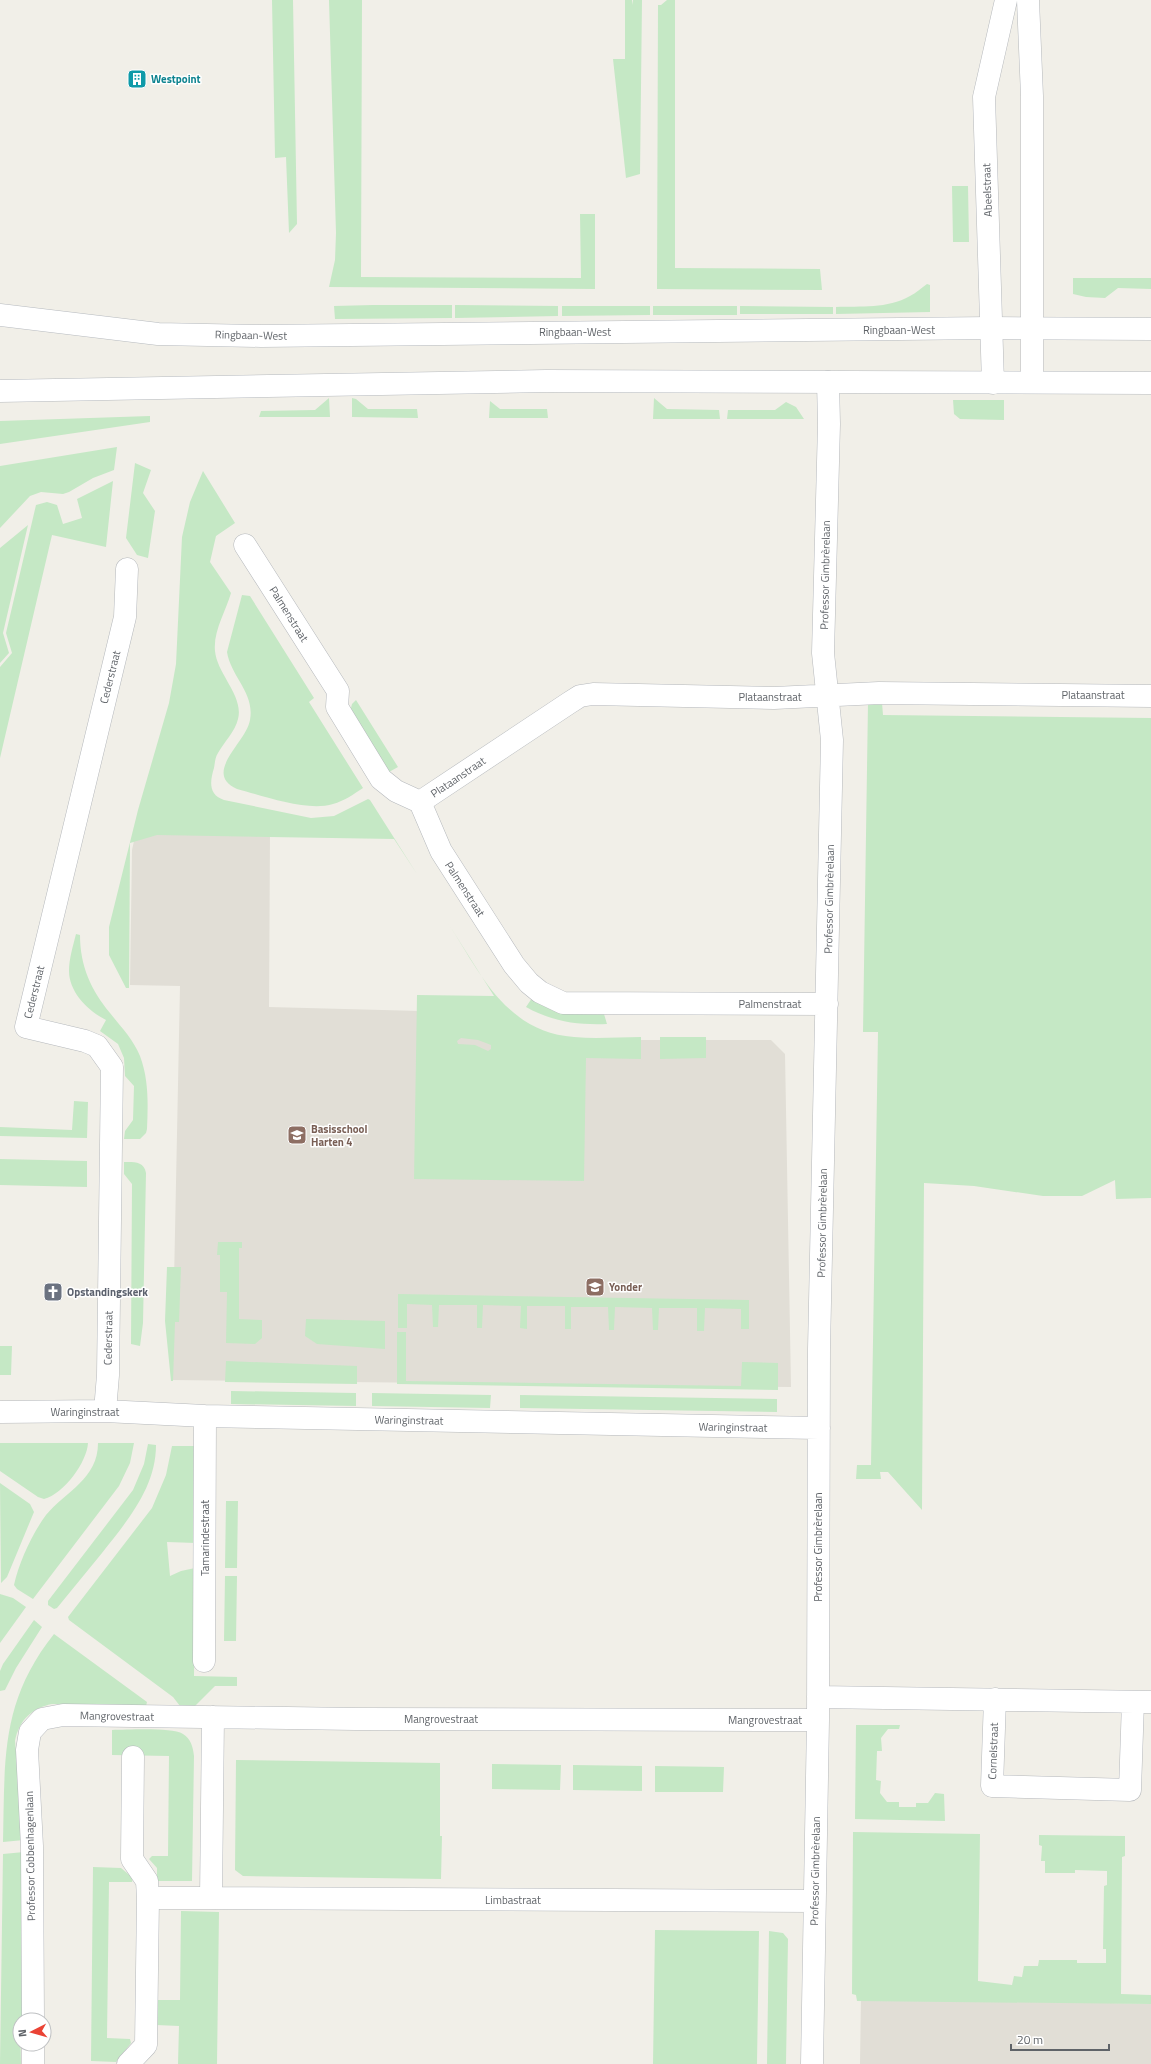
<svg xmlns="http://www.w3.org/2000/svg" width="1151" height="2064" font-family="'Titillium Web',sans-serif">
<style>
.education{fill:#e1ded6}
.green{fill:#c5e8c5;fill-rule:evenodd}
.lines{fill:none;stroke-linecap:round;stroke-linejoin:round}
.minor-casing{stroke:#b5b8bc;stroke-width:23}
.secondary-casing{stroke:#b6babf;stroke-width:23}
.minor{stroke:#fff;stroke-width:22}
.secondary{stroke:#fff;stroke-width:22}
.labels{text-anchor:middle;stroke-width:3;stroke-linejoin:round;paint-order:stroke}
.culture-label{font-size:11px;font-weight:bold;fill:#0d838f;stroke:#fff;text-anchor:start}
.street-label{font-size:11px;fill:#5f6368;stroke:#fff}
.education-label{font-size:11px;font-weight:bold;fill:#785e54;stroke:#fff;text-anchor:start}
.worship-label{font-size:11px;font-weight:bold;fill:#5b616d;stroke:#fff;text-anchor:start}
</style>
<rect width="100%" height="100%" fill="#f1efe8"/>
<path class="education" d="M136,832l134,1 -1,174 151,4 123,29h228l14,14 6,333 -619,-7 8,-394 -50,-1 2,-135z
M861,1997l290,7v60h-291z"/>
<path class="green" d="M272,0h21l4,224 -8,9 -3,-76 -11,1z
M329,0h33l-1,277 220,1 -1,-64h15v75l-266,-2 6,-27 1,-27z
M625,0h7v5l1,-5h9l-2,174 -14,4 -13,-119h12z
M667,0h8v268l145,1 2,21 -165,-1 1,-284h3z
M952,186h16l1,56h-16z
M1073,278h78v11l-33,-1 -13,10 -19,-1 -13,-3z
M927,284l3,1v27l-94,2v-7c25,-1 51,2 74,-11 6,-3 11,-8 17,-12z
M373,305h79v13l-117,1 -1,-13z
M455,305l103,1v10l-103,2z
M562,306h88v9l-88,1z
M653,306h84v9h-84z
M740,306l93,1v7h-93z
M329,398l1,19h-71l2,-6 54,-1z
M352,398l4,1 12,10h49l1,9 -66,-1z
M654,398l13,11 52,1 1,9h-67z
M953,400h51v20l-44,-1 -6,-5z
M490,401l10,8h47l1,9h-59z
M786,402l10,5 8,12h-77l1,-9h47z
M150,416v6l-150,22v-23z
M117,447l-3,23 -21,8 -24,14 -6,2 -22,-2 -11,4 -30,32v-62z
M135,463l16,7 -8,23 12,18 -7,47 -11,-3 -11,-17z
M203,471l32,52 -19,13 -6,26 21,31c-5,18 -18,38 -16,58 2,23 29,45 23,68 -3,13 -14,23 -20,34 -3,4 -3,10 -4,15 -4,13 -6,27 10,32l87,18 23,-2 34,-17 2,1 47,74 -23,-35 -237,-4 -27,8 -1,145h-3l-17,-33v-28l29,-117 31,-107 7,-39 6,-127 8,-35z
M113,481l-7,66 -54,-12 -52,223v-91l12,-14 -6,-20 30,-128 11,-3 10,3 6,19 19,-6 -5,-19z
M28,525l-25,108 6,20 -9,10v-115z
M242,595l8,1 64,102 -5,4 54,86c-9,6 -19,13 -30,16 -26,8 -69,-8 -96,-15 -35,-16 9,-46 13,-69 5,-27 -19,-43 -23,-68z
M356,700l42,67 -9,5 -39,-60 2,-8z
M868,703h14l1,12 268,3v480l-35,1 -1,-19 -33,16h-39l-69,-10 -50,-3 -2,327 -34,-38h-8l1,7h-25l1,-14h14l7,-433h-15z
M448,923c32,50 58,109 126,114 22,2 45,0 67,0v22l-55,-1 -2,123 -170,-2 3,-184 77,1zM461,1038l17,2 13,5v4l-3,2 -13,-6 -17,-1 -1,-3z
M76,934l4,1c0,31 11,55 30,78 11,14 23,26 30,43 9,24 8,49 7,73l-1,4 -6,6h-16l1,-8 8,-11 1,-34 -9,-10 -1,-18 -6,-14 -18,-13 6,-11c-18,-9 -37,-28 -37,-49 0,-12 4,-25 7,-37z
M532,998l41,16h31l3,10c-30,1 -54,-2 -81,-17z
M660,1037h46v21l-46,1z
M74,1101l14,1 -1,36 -87,-2v-9l72,3z
M0,1159l87,2v26l-87,-2z
M124,1162c10,0 20,-1 22,11l-3,150 -3,23 -9,-2 1,-160 -8,-10z
M218,1242h24v6h-3v71l23,1v18l-7,6 -29,-1 1,-51h-7v-37h-3z
M167,1267h14l-2,55h-4l-2,59h-2l-6,-60z
M398,1294l351,6v29h-8v-20l-36,-1 -1,23h-7v-23h-38l-1,22h-5l-1,-22 -37,-1 -1,23h-5l-1,-23h-37v22h-6v-23h-38v23l-7,-1 1,-22 -38,-1 -1,23h-5v-23h-38l-1,22h-5l-1,-22 -25,-1v24h-9z
M306,1319l79,2v28l-68,-5 -12,-8z
M397,1332h9v49l335,5 1,-24 36,1v27l-381,-6z
M0,1346h12l-1,29h-11z
M226,1361l131,5v18l-132,-2z
M231,1391l125,2v13l-125,-2z
M372,1393l119,2 -1,13 -118,-2z
M520,1395l257,4v13l-257,-4z
M0,1443h88c-1,19 -24,51 -44,56l-6,-2 -38,-26z
M98,1443h36l-4,20 -11,23 -86,113 -16,-10 -3,-4c5,-23 18,-51 32,-70 20,-24 52,-36 52,-72z
M148,1444l8,1c0,43 -29,76 -54,108 -15,18 -30,37 -45,55l-3,1 -6,-4v-4l85,-111 11,-26z
M172,1446h25l-1,97 -29,-1 3,34 11,-5 14,-3 -1,108 43,1v9h-22l-21,21 -14,-1 -7,-9 -104,-77 -1,-3 84,-109 14,-33z
M0,1483l30,21 4,8 -27,65 -6,6z
M226,1501h12l-1,67h-12z
M225,1576h12l-1,65h-12z
M0,1594l13,4 13,9 -26,36z
M34,1620l8,7 -26,41 -11,22 -5,1v-20l3,-7z
M54,1634l93,68 -1,4 -94,-2c-20,4 -33,16 -37,37l9,99 -21,2c2,-82 -3,-140 51,-208z
M856,1725h44l-1,4h-11l-7,9 1,13h-5l-1,29 5,1 -1,12 7,9h12v5h17v-4h12l7,-10 9,1 1,27 -90,-2z
M112,1730c16,0 59,-3 71,4 8,5 10,13 11,22l-2,125h-35v-13l-8,-9 3,-3h16l1,-100 -57,-1z
M236,1760l204,3v73h2l-1,43 -198,-3 -8,-6z
M492,1764l69,1 -1,25 -68,-1z
M573,1765l69,1v25l-69,-1z
M655,1766l69,1 -1,25h-68z
M853,1832l127,2 -2,147 34,4 2,-9 8,1 2,-11h14l1,-6h38v3h29v-14h-3l1,-63 3,-1v-14l-32,-1v3h-30v-12h-4l1,-15 -3,-1v-10l86,1v20l-3,1 -1,137 30,1v9l-294,-3 -1,-6 -4,-1z
M24,1852l-2,168h-2l1,44h-21l3,-210z
M93,1867l28,1 12,10 -1,4h-23l-2,156 23,1 1,4 -15,19 -25,-1z
M181,1911l38,1 -2,152h-39l1,-38 -23,-1v-25h24z
M655,1930l104,1 -2,133h-104z
M769,1931l14,2 5,6 -2,125h-19z"/>
<g class="lines">
<g class="minor-casing">
<path id="minor" d="M1028,0l4,96v286
M993,383l-9,-286 22,-97
M245,545l93,146 -1,16 44,72 15,12 24,11 21,49 73,114 15,18 11,9 23,11 264,1
M420,802l149,-99 11,-7 13,-2 181,4 105,-5 272,3
M105,1411l3,-36 4,-308 -15,-21 -12,-5 -59,-14 99,-410 2,-48
M0,1412l105,-1 100,5 614,12
M204,1661l1,-245
M818,1697l333,5
M995,1699l-3,87 138,4 3,-88
M133,1757l-1,102 15,22 1,17
M211,1898l603,3
M33,2020l-1,-174 -5,-96 3,-18 12,-13 21,-4 292,4 463,1
M33,2044v20
M128,2064l18,-19 2,-147h63l2,-181
M812,2064l6,-344 1,-371 13,-609 -9,-87 6,-229 -1,-42"/>
</g>
<g class="secondary-casing">
<path id="secondary" d="M0,315l158,19 103,2 730,-8 160,1
M0,391l546,-10 605,2"/>
</g>
<use href="#minor" class="minor"/>
<use href="#secondary" class="secondary"/>
</g>
<defs>
<g id="building-square" transform="scale(1)"><rect x="-9" y="-9" width="18" height="18" rx="4" fill="#0f9aa8" stroke="#fff"/><path d="M-4-6H4V6H1V3H-1V6H-4ZM-2.5-4.3h1.7v1.8h-1.7ZM.8-4.3h1.7v1.8H.8ZM-2.5-1h1.7V.8h-1.7ZM.8-1h1.7V.8H.8Z" fill="#fff"/></g>
<g id="school-square" transform="scale(1)"><rect x="-9" y="-9" width="18" height="18" rx="4" fill="#8d6e63" stroke="#fff"/><path d="M0-5L7-2L0 1L-7-2ZM-4 1L0 2.5L4 1V4Q0 6-4 4Z" fill="#fff"/></g>
<g id="university-square" transform="scale(1)"><rect x="-9" y="-9" width="18" height="18" rx="4" fill="#8d6e63" stroke="#fff"/><path d="M0-5L7-2L0 1L-7-2ZM-4 1L0 2.5L4 1V4Q0 6-4 4Z" fill="#fff"/></g>
<g id="church-square" transform="scale(1)"><rect x="-9" y="-9" width="18" height="18" rx="4" fill="#6b7280" stroke="#fff"/><path d="M-1.2-6h2.4v3.5h3.3v2.4h-3.3V6h-2.4V-.1h-3.3v-2.4h3.3Z" fill="#fff"/></g>
</defs>
<g fill-rule="evenodd">
<use href="#building-square" x="137" y="79"/>
<use href="#school-square" x="297" y="1135"/>
<use href="#university-square" x="595" y="1287"/>
<use href="#church-square" x="53" y="1292"/>
</g>
<g class="labels">
<g class="culture-label">
<text x="151" y="83">Westpoint</text>
</g>
<g class="street-label">
<text transform="translate(987 190) rotate(-92)" y="4">Abeelstraat</text>
<text x="899" y="334">Ringbaan-West</text>
<text x="575" y="336">Ringbaan-West</text>
<text transform="translate(251 335) rotate(1)" y="4">Ringbaan-West</text>
<text transform="translate(825 575) rotate(-89)" y="4">Professor Gimbrèrelaan</text>
<text transform="translate(289 614) rotate(58)" y="4">Palmenstraat</text>
<text transform="translate(110 677) rotate(-76)" y="4">Cederstraat</text>
<text x="1093" y="699">Plataanstraat</text>
<text x="770" y="701">Plataanstraat</text>
<text transform="translate(458 777) rotate(-34)" y="4">Plataanstraat</text>
<text transform="translate(465 889) rotate(57)" y="4">Palmenstraat</text>
<text transform="translate(829 899) rotate(-89)" y="4">Professor Gimbrèrelaan</text>
<text transform="translate(34 992) rotate(-76)" y="4">Cederstraat</text>
<text x="770" y="1008">Palmenstraat</text>
<text transform="translate(822 1223) rotate(-89)" y="4">Professor Gimbrèrelaan</text>
<text transform="translate(108 1338) rotate(-89)" y="4">Cederstraat</text>
<text x="85" y="1416">Waringinstraat</text>
<text transform="translate(409 1420) rotate(1)" y="4">Waringinstraat</text>
<text transform="translate(733 1427) rotate(1)" y="4">Waringinstraat</text>
<text transform="translate(205 1538) rotate(-90)" y="4">Tamarindestraat</text>
<text transform="translate(818 1547) rotate(-90)" y="4">Professor Gimbrèrelaan</text>
<text transform="translate(117 1716) rotate(1)" y="4">Mangrovestraat</text>
<text x="441" y="1723">Mangrovestraat</text>
<text x="765" y="1724">Mangrovestraat</text>
<text transform="translate(993 1751) rotate(-88)" y="4">Cornelstraat</text>
<text transform="translate(30 1856) rotate(-91)" y="4">Professor Cobbenhagenlaan</text>
<text transform="translate(815 1871) rotate(-89)" y="4">Professor Gimbrèrelaan</text>
<text x="513" y="1904">Limbastraat</text>
</g>
<g class="education-label">
<text x="311" y="1133">Basisschool<tspan x="311" dy="13">Harten 4</tspan></text>
<text x="609" y="1291">Yonder</text>
</g>
<g class="worship-label">
<text x="67" y="1296">Opstandingskerk</text>
</g>
</g>
<g transform="translate(32 2032) rotate(264)"><circle r="19" fill="#ffffff" stroke="#bfc1c3"/>
<path d="M0-3L7 15L0 10L-7 15Z" fill="#ea4335"/>
<text y="-6" font-size="11" font-weight="bold" text-anchor="middle" fill="#5f6368">N</text>
</g>
<path d="M1011 2044v6h98v-6" fill="none" stroke="#5f6368" stroke-width="2"/>
<text x="1017" y="2044" font-size="12" fill="#5f6368" stroke="#ffffff" stroke-width="3" paint-order="stroke">20 m</text>
</svg>
